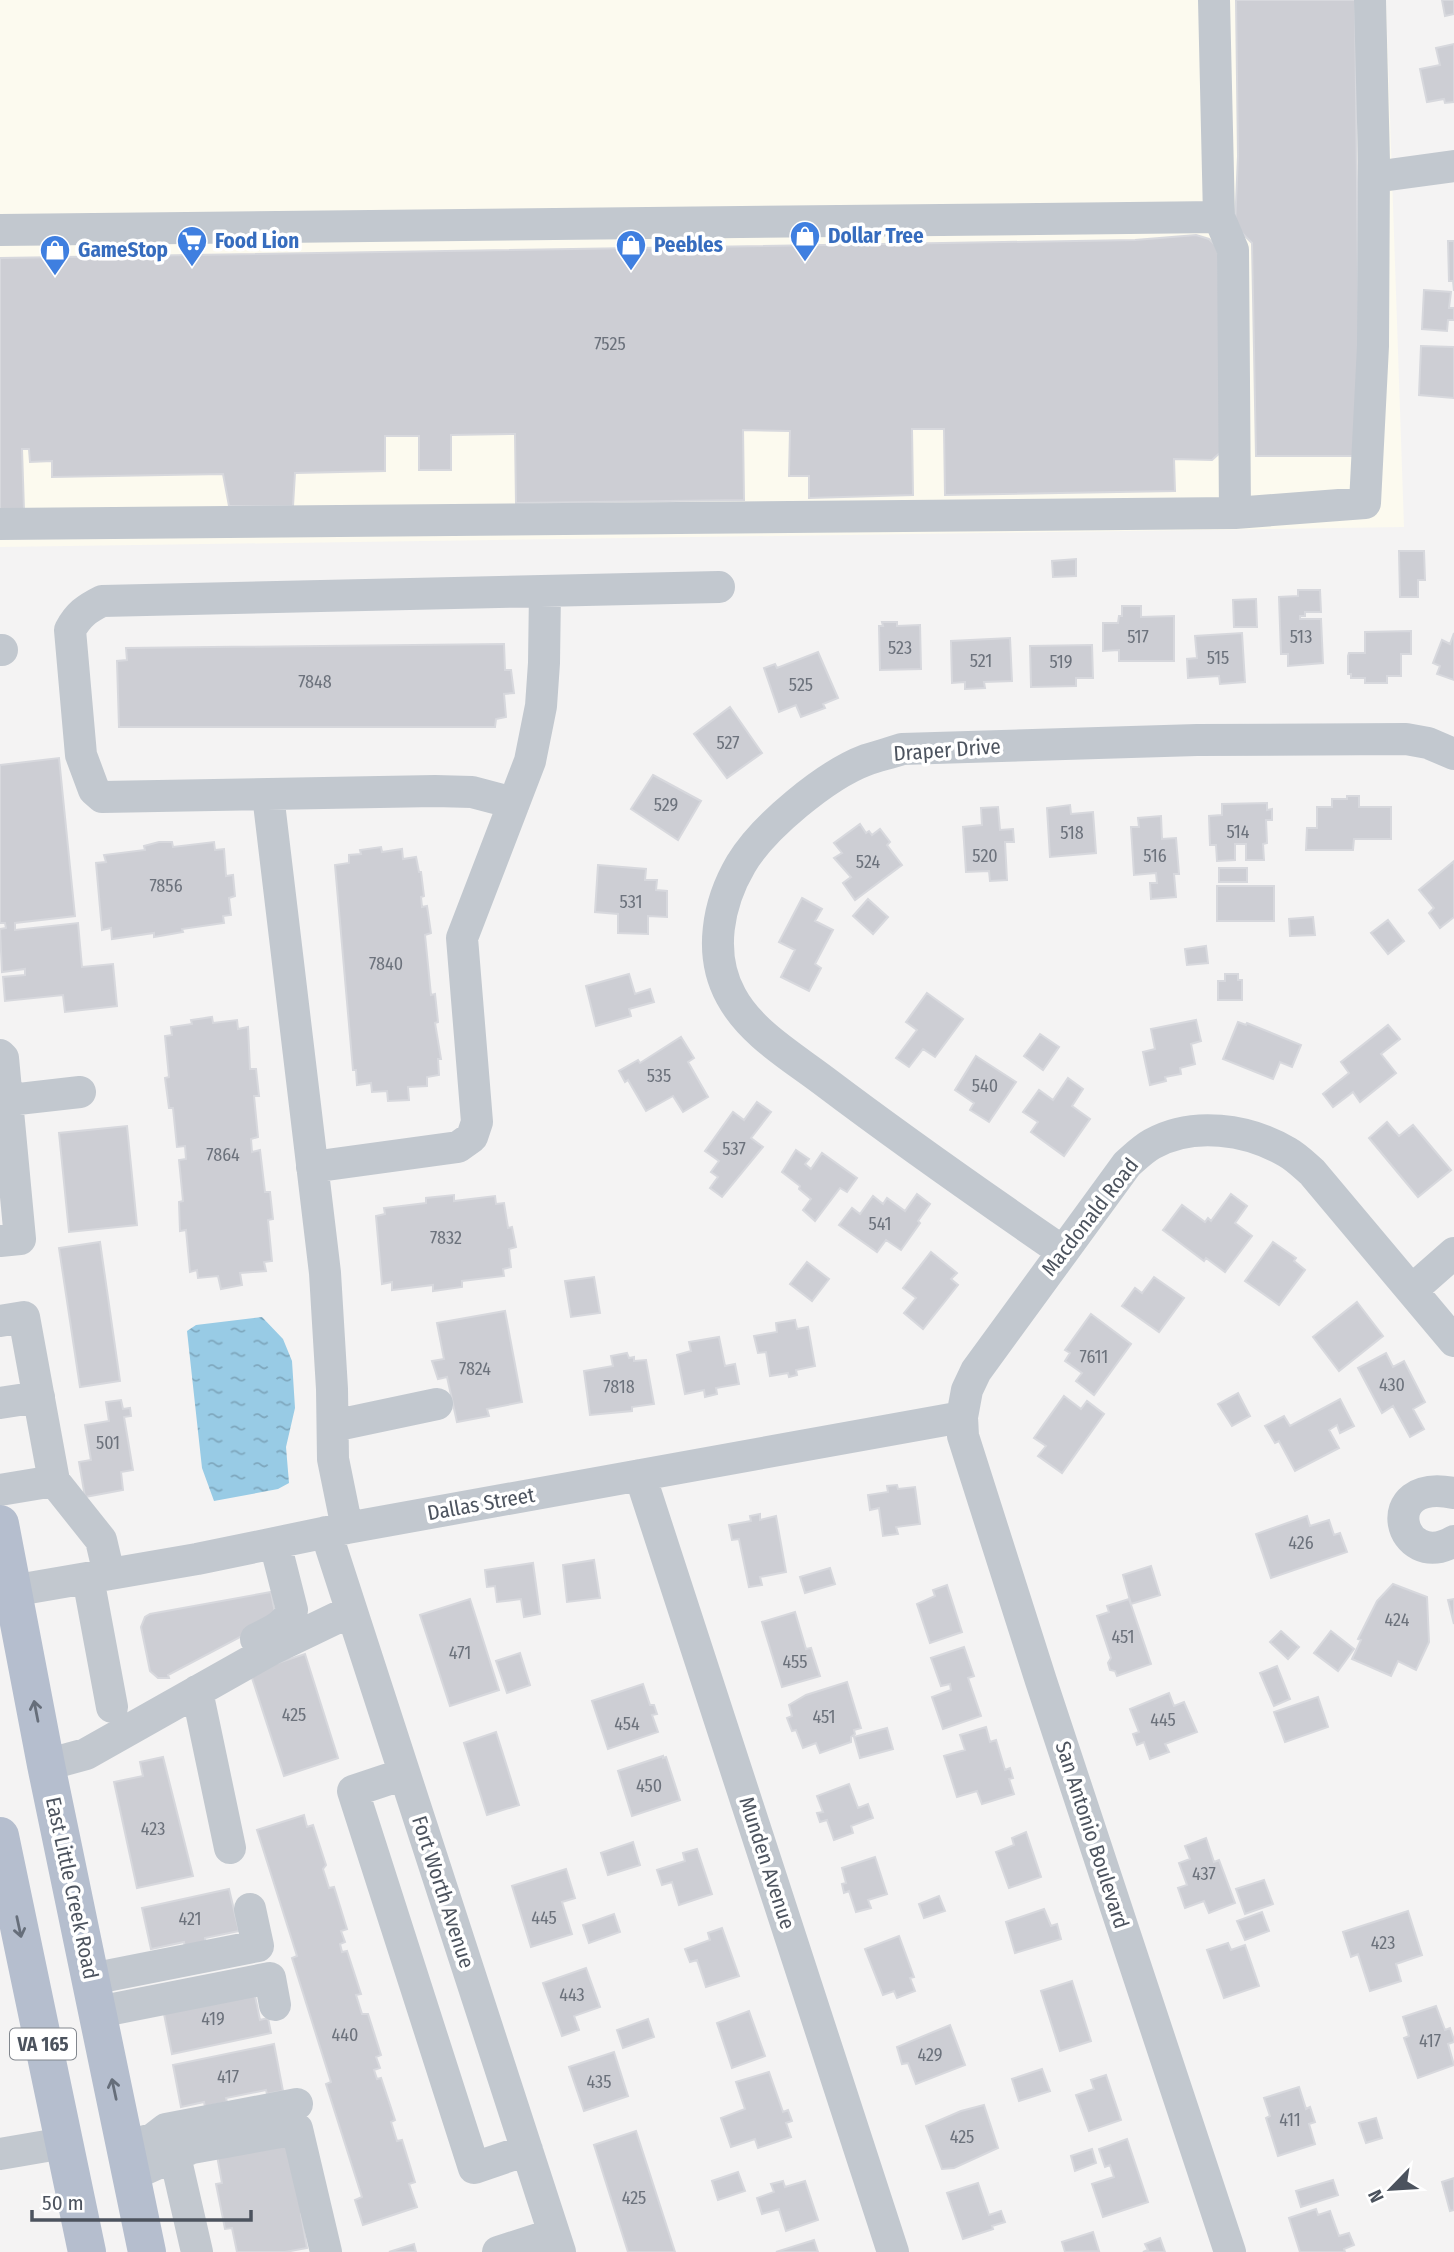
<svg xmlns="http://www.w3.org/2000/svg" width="1454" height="2252" font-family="'Fira Sans Condensed',sans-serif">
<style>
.commercial{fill:#fcfaef}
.water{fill:url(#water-ripples)}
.building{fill:#cdced4;stroke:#d7d8dd;stroke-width:2}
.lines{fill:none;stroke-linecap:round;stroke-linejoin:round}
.minor{stroke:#c2c8cf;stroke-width:32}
.major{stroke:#b5bece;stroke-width:38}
.oneway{stroke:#666e7a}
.labels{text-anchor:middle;stroke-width:7;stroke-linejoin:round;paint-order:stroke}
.number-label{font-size:18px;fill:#6c727c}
.shield{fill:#fff;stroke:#82878e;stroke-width:2}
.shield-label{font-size:19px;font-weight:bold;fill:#4c535e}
.shop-label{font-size:21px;font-weight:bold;fill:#366cbe;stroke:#fff;text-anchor:start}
.street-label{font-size:21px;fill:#4c535e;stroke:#fff}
</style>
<defs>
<pattern id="water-ripples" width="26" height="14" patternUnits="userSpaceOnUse" patternTransform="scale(1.75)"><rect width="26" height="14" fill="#98cbe5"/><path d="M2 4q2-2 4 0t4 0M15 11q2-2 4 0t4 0" fill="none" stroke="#7ea7bd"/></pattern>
</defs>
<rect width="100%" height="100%" fill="#f4f3f3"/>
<path class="commercial" d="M0,0h1386l18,527 -1404,20z"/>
<path class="water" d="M262,1317l21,22 9,22 3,47 -9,39 3,36 -11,6 -64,12 -12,-33 -15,-137 9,-6z"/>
<path class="building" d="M1236,0h119l5,456h-104l-4,-213 -17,-17 3,-70z
M1442,0h12v14l-9,2z
M1454,44v58l-9,1 -1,-4 -17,3 -7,-33 20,-4 -4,-17z
M1196,235l13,4 6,6 3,7 5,198 -11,10 -38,-1 1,32 -230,4 -1,-66h-32l1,66 -104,3v-22h-20l1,-45 -47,-1 1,70 -228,3 -1,-69 -64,1v35h-32v-34h-34v35l-90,2 -2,33h-64l-6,-32 -171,3v-16l-22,1 -1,-13h-7l2,62h-24v-253l1135,-18z
M1448,241h6v50l-1,-10h-4z
M1424,290l27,2 -2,16h5v12h-6l-1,11 -25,-2z
M1421,346l33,1v51l-35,-3z
M1399,551h25l1,29h-7v17h-18z
M1076,559v17l-23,1 -1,-16z
M1298,590h22l1,22h-16v4h-5v3h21l2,44 -35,3v-12h-7l-2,-57 19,-1z
M1256,599l1,28h-23l-1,-27z
M1122,606h19v11l33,-1v45h-55v-11l-16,1v-28h15l1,-7h3z
M882,622h15v4l23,-1 1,44 -41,1 -1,-44h4z
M1411,631v23h-10v22h-14v7h-22v-5h-14v-4h-3v-18l1,-3h16v-21z
M1242,633l3,49 -25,2 -1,-8 -31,2 -1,-19 10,-1 -2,-22z
M1454,633v47l-17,-6 3,-8 -7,-3 9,-23 8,4z
M1010,638l2,43 -28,1 1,6 -20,1v-7l-13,1 -1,-42z
M504,644l1,26h6l3,23 -10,1 2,23 -10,2 -1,8h-376l-2,-66 10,-1 -1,-12z
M1092,645l1,33h-17v8l-45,1 -1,-41z
M818,652l20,46 -15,6 2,4 -24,9 -5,-12 -17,7 -15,-44 11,-4 2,4z
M730,707l32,46 -35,25 -33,-44z
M59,758l16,158 -60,7v7l63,-7 4,44 31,-3 4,42 -52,6 -2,-17 -58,6 -2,-24 22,-2v-6l-23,3 -2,-43 6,-1 -1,-5h-5v-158z
M653,775l48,26 -23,39 -47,-31z
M1347,796h12v11h32v32h-37l-1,11h-47l1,-22h10v-21h15v-8h15z
M1267,803v7l5,-1v11h-6l1,23 -4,1 1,16h-18v-16h-11v16l-18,1 -1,-16h-6l-1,-29 13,-1v-11z
M1070,805l1,9 22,-2 3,41 -46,4 -3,-49z
M998,807l2,23 13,-1 1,13h-9l2,38 -17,1 -1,-10 -23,1 -3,-45 19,-2 -1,-17z
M1161,816l1,23 14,-1 3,36h-5l2,23 -25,2 -1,-16h7l-1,-10 -22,2 -3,-48h8l-1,-9z
M860,824l6,9 3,-2 3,4 8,-6 10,13 -3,3 15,20 -47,35 -12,-17 8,-6 -17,-19 8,-5 -8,-10z
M159,842h13l1,5 41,-5 1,8 9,-1 2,27 7,-1 2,21 -6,2 2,17 -8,1 1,7 -42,6 1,3 -29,5v-4l-42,6 -1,-11 -9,2 -6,-67 10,-1 -2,-7 41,-5 -1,-4z
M381,847l1,5 20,-3 1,10 13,-2 3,15h2l3,24 -3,1 1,10 5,-1 4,27 -6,2 6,60 4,-1 3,28 -3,1 6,36h-3l1,16 -12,2v9l-19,1 1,13 -21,1 -1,-10 -15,1 -1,-9 -14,2 -1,-15h-3l-18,-205 14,-2v-8l12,-1 -1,-4z
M1454,861v56l-14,11 -11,-15 5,-5 -15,-18z
M598,865l48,4 -1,11h12l-1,10 11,1v26l-19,-1v18l-30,-1v-19l-23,-2z
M1219,868h28v14h-28z
M1217,886h57v35h-57z
M802,898l20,11 -7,12 18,9 -18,34 6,4 -12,23 -28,-14 14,-27 -16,-8z
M868,899l20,18 -15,17 -20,-18z
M1313,917l2,18 -25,1 -1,-17z
M1388,920l16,21 -16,13 -17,-21z
M1206,946l2,17 -21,2 -2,-16z
M629,974l6,20 15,-5 4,13 -25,7 2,7 -35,10 -10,-40z
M1225,974h13v6h4v20h-24v-19h7z
M927,993l36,26 -28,38 -12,-8 -14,18 -13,-9 21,-28 -11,-8z
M212,1017l1,6 24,-3 1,9 10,-2 2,42h6l3,27h-5l4,41 -7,2 1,13 8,-2 5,42h5l3,27 -5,1 4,41 -8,1 2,9 -26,2 2,12 -21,4 -3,-13 -20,2 -1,-8 -7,2 -4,-42 -6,1 -1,-29 4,-1 -4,-41 7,-1 -1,-13 -8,1 -4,-39h-4l-4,-30 4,-1 -4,-41 7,-1 -1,-8 21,-3 -1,-4z
M1196,1020l5,21 -10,3 4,20 -15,4 1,6 -16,3 1,4 -16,4 -7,-33 12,-3 -4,-20z
M1238,1022l8,3 1,-2 54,22 -9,22 -12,-5 -7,17 -50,-20z
M1388,1025l12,14 -19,15 15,19 -36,29 -7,-10 -20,15 -10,-13 26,-21 -8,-11z
M1040,1034l19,13 -16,23 -19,-14z
M681,1037l13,21 -6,4 20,35 -25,15 -10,-16 -27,15 -18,-31 -3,2 -6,-11 19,-11 2,3z
M976,1056l40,26 -27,40 -19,-12 4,-7 -19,-13z
M1068,1078l15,11 -11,17 18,13 -26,37 -33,-24 7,-10 -15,-10 16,-22 14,10z
M757,1102l14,10 -20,26 12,9 -41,50 -12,-9 8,-11 -7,-5 8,-11 -14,-10 28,-39 11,8z
M1387,1122l12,14 14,-11 38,45 -33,27 -49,-59z
M127,1126l10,99 -68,7 -10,-99z
M796,1150l13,9 -4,5 6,5 11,-16 35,25 -10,14 -7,-4 -25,33 -12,-11 8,-11 -12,-10 1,-3 -18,-14z
M917,1194l13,10 -12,17 2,2 -19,27 -15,-10 -9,12 -38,-27 13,-17 8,6 13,-18 10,8 4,-6 18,13z
M1231,1194l16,12 -12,17 17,13 -27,36 -19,-14 -2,3 -41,-31 19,-25 23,17 3,-4 3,3z
M454,1195v6l41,-5 1,8 8,-1 4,25 4,-1 4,20 -7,2 2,18 -8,2 1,7 -42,5v6l-29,4v-6l-41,5v-8l-10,2 -6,-68 9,-2 -1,-6 42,-5v-5z
M100,1242l20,139 -40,6 -21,-139z
M1273,1242l23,16 -2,3 11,9 -26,35 -34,-24z
M931,1252l26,21 -6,6 7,6 -35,44 -19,-16 12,-15 -13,-10z
M807,1262l22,17 -17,22 -22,-17z
M594,1277l6,36 -29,4 -6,-36z
M1154,1277l30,21 -25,34 -37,-26 13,-18 7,5z
M1357,1302l26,34 -44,35 -26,-34z
M505,1311l17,91 -35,7 2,7 -32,6 -10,-45 -9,2 -6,-18 12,-2 -7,-36z
M1091,1314l40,30 -37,51 -18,-14 6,-8 -17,-12 5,-8 -5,-3z
M795,1320l2,9 11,-2 7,39 -19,4 1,5 -8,2 -1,-4 -18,3 -4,-24 -8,1 -4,-17 23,-4 -1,-9z
M719,1337l6,29 10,-2 4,20 -23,4 1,6 -12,3 -1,-7 -19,4 -8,-39 14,-4 -2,-9z
M627,1353l2,5 5,-1v4l12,-1 8,44 -22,3v4l-42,4 -6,-44 29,-5 -2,-10z
M1386,1353l7,14 11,-6 21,41 -12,7 11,20 -14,8 -17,-31 -11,7 -24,-45z
M1238,1393l12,23 -18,10 -14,-22z
M1064,1396l17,13 6,-8 17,13 -42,59 -24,-17 8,-10 -12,-8z
M1340,1399l14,27 -14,7 -3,-8 -8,5 10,18 -44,23 -16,-30 -4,2 -10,-17 19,-10 6,10z
M121,1400l2,9 7,-1 1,8 -7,1 9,53 -12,2 2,18 -38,7 -6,-35 12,-2 -6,-35 24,-4 -3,-19z
M897,1485l1,4 17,-2 5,37 -24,3 2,7 -15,2 -4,-28 -9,2 -2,-15 20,-3 -1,-6z
M760,1514v6l16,-4 10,56 -26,5 2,8 -13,2 -10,-48 -7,1 -3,-15 22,-4 -1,-5z
M1307,1516l3,10 19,-6 5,15 6,-2 7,19 -76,26 -15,-44z
M594,1560l6,38 -33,4 -4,-37z
M533,1563l7,51 -16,3 -3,-18 -24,3 -2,-16 -8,1 -2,-17z
M1151,1566l9,29 -29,9 -8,-29z
M830,1568l5,16 -30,9 -5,-16z
M1393,1584l34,13 2,45 -13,28 -18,-9 -7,15 -39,-17 9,-19 -3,-1 19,-38z
M947,1585l15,47 -32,11 -13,-39 18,-8 -2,-6z
M271,1592l5,26 -108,57 1,3h-11l-8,-7 -9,-44 4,-10 5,-3z
M470,1599l29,91 -49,16 -30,-91z
M1129,1599l22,65 -34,12 -2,-5 -5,-1 -2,-7 3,-5 -14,-42 12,-4 -2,-6z
M1454,1599v25l-6,-24z
M795,1612l11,37 5,-1 9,28 -38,11 -20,-65z
M1281,1631l18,16 -11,12 -18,-17z
M1331,1631l23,18 -16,22 -24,-18z
M964,1647l10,29 -6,2 13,38 -38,13 -11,-32 19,-7 -1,-6 -9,2 -10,-28z
M520,1653l10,32 -23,8 -11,-32z
M305,1654l33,104 -54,18 -34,-104z
M1277,1666l13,33 -16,7 -14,-33z
M847,1682l14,46 -7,2 1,4 -4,3v5l-31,11 -4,-10 -13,5 -7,-18 -4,1 -5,-13 5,-2 -3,-11 17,-10z
M643,1684l7,21h4l3,9 -5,1 6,17 -50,17 -16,-48z
M1169,1693l5,13 10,-4 13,30 -32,12 4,8 -19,7 -6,-17 -7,3 -4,-11 6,-2 -9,-23z
M1318,1697l10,30 -43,15 -11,-30z
M986,1727l4,15 6,-2 9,30 5,-2 3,10 -4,1 5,15 -32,10 -5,-13 -20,6 -13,-41 21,-6 -5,-15z
M887,1728l6,21 -33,9 -6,-21z
M496,1732l23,73 -32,10 -23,-72z
M663,1756v2l3,-1 14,43 -48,16 -14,-45z
M163,1757l30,119 -56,12 -23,-106 29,-6 -3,-14z
M849,1784l9,24 10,-4 5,14 -22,8 2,7 -19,7 -7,-20 -7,2 -3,-9 6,-1 -6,-16z
M304,1815l3,12 6,-2 13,40 -3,4 6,19 5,-1 13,42 -6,2 4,11 -5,2 2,8 5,-1 14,43 -5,1 6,19h6l13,41 -5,2 4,11 -6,2 3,9 4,-1 14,42 -4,2 6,19 5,-1 13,42 -6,2 8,23 -54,18 -8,-25 7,-3 -36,-113 5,-2 -39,-124 5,-2 -40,-126z
M1026,1832l15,45 -32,11 -13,-36 18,-7 -2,-7z
M1206,1838l8,24 5,-2 16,43 -26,10 -5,-12 -19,7 -7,-20 9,-3 -8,-22 11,-4 -5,-13z
M633,1842l7,23 -32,10 -7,-22z
M697,1849l15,45 -33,11 -7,-23 -10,3 -5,-15 28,-9 -2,-8z
M875,1857l12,37 -19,6 3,8 -15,4 -7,-21 -5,2 -2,-9 4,-1 -4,-15z
M566,1869l9,29 -13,4 10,32 -41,13 -19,-61z
M1264,1880l9,24 -28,10 -9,-25z
M229,1889l10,42 -34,7 1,6 -21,4 -1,-6 -33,7 -9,-41z
M939,1896l6,15 -21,7 -5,-14z
M1044,1909l7,17 6,-2 4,15 -46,14 -9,-31z
M1408,1911l14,44 -26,9 5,17 -31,10 -12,-37 -7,3 -8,-25z
M1262,1912l7,19 -24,9 -8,-19z
M614,1914l6,18 -31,11 -6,-18z
M722,1928l17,48 -33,11 -9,-27 -7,2 -5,-13 25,-9 -2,-7z
M899,1936l15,41 -4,1 5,13 -18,7 -3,-7 -11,4 -18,-46z
M1228,1943l3,7 14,-5 14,41 -35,12 -17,-48z
M586,1968l14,39 -26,9 5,14 -17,6 -19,-53z
M1072,1981l19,60 -31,10 -19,-60z
M253,1986l7,34 8,-2 3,15 -99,21 -9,-45z
M1436,2006l9,24 5,-2 4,12v2l-6,2 6,21 -36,13 -14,-40 5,-2 -6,-19z
M749,2011l16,45 -33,12 -15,-45z
M648,2019l6,18 -31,11 -6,-18z
M950,2025l15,40 -49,19 -8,-21 -6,1 -5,-17z
M274,2044l9,47 -16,3 -1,-4 -40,8 1,4 -22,5 -1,-5 -23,5 -8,-42z
M614,2052l14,44 -44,15 -15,-44z
M1042,2069l8,22 -31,10 -7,-22z
M769,2072l14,40 5,-2 4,11 -6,2 5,14 -33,11 -3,-9 -24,8 -10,-29 24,-9 -9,-27z
M1106,2075l15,45 -32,11 -13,-36 18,-6 -3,-9z
M1299,2087l7,22 4,-2 5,15 -6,2 6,20 -37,12 -12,-38 4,-2 -6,-18z
M984,2105l14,43 -44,20 -12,1 -16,-43 35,-15z
M1376,2118l6,20 -16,5 -7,-20z
M636,2131l39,121h-47l-34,-107z
M285,2136l22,77 -6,1 6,34 -22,4h-48l-5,-24 -7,1 -9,-45 6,-1 -6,-33z
M1127,2139l21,63 -45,15 -11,-33 22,-7 -4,-12 -5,2 -6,-18z
M1092,2149l4,14 -21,8 -4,-15z
M738,2172l7,19 -27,9 -6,-19z
M1454,2178v32l-4,1 -8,-29z
M1333,2180l5,15 -37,12 -5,-16z
M783,2181l2,6 20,-6 13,39 -32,11 -7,-22 -17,5 -5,-16 17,-6 -3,-8z
M978,2183l11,32 12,-4 4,11 -13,4 1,3 -30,10 -16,-46z
M1316,2209l2,6 12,-4 9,25 10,-3 5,12 -10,4 1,3h-45l-11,-34z
M1093,2232l6,19 -34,1 -3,-10z
M1160,2238l5,14h-22l5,-2 -3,-6z
M814,2240l4,12h-42z
M414,2244l2,8h-27z"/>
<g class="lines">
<path class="minor" d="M1214,0l5,217 14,33 2,263
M1374,177l80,-11
M0,230l1219,-13
M0,524l1235,-11 130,-10 8,-157 1,-184 -4,-162
M0,650h2
M268,795l57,478 7,116 1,70 14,69
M514,803l-42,-11 -37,-1 -333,6 -8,-7 -13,-35 -11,-125c8,-15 16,-21 32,-29l617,-14
M0,1055l3,3 17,181 -20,2
M0,1101l80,-9
M312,1167l146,-20 14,-10 5,-15 -15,-184 68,-177 11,-55 3,-43 1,-72
M1062,1251c-80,-55 -160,-111 -238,-170 -33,-25 -73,-48 -93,-85 -23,-42 -13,-93 10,-132 22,-37 85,-89 125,-104 12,-4 24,-7 36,-11l295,-9 209,-1 22,4 26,11
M1412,1290l42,-37
M0,1321l24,-4 30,164 -54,9
M0,1403l39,-6
M333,1426l104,-22
M640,1475l253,777
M54,1481l47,59 8,34
M1454,1493c-79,-16 -55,80 0,48
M326,1532l234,720
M88,1578l24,129
M0,1593l197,-34 150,-31 615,-111
M256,1639c14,-7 30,-13 36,-29l-17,-67
M197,1691l33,157
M46,1765l40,-11 186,-105 79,-38
M404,1774l-51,17 121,377 53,-18
M91,1979l167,-33 -8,-37
M98,2012l172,-34 5,27
M126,2146l27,-7 13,-10 131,-25
M0,2154l64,-11
M175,2156l22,96
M132,2175l60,-27 105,-19 29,123
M498,2252l56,-18
M1230,2252l-189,-571 -78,-245 -1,-19 5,-27 9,-19 151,-207c8,-7 16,-15 25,-20 41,-23 96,-15 135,8 9,5 17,13 25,20l142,169"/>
<path class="major" d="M0,1524l46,241 101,487
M0,1836l87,416"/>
</g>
<defs><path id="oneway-shaft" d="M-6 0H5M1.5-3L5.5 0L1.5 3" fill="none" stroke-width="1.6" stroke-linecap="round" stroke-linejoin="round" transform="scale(1.75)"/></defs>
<g class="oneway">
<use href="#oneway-shaft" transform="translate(36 1711) rotate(-101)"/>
<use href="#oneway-shaft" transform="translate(19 1927) rotate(78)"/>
<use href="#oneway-shaft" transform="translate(114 2089) rotate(-102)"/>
</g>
<defs>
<g id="shop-pin" transform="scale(1.575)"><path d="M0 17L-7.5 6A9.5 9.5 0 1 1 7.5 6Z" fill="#3f7fe0" stroke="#fff"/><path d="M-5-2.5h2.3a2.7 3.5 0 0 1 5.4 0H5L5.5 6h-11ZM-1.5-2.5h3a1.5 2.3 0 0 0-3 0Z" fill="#fff"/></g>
<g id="supermarket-pin" transform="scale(1.575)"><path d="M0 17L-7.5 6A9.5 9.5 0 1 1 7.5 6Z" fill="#3f7fe0" stroke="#fff"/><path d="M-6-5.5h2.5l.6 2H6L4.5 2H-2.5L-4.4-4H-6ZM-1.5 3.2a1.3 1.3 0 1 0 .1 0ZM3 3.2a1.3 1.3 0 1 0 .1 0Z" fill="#fff"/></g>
</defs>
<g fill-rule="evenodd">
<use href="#shop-pin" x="805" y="236"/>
<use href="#supermarket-pin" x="192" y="241"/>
<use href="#shop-pin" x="631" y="245"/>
<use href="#shop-pin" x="55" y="250"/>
</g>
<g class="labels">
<g class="number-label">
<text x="610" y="350">7525</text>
<text x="1138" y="643">517</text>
<text x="1301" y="643">513</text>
<text x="900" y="654">523</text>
<text x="1218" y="664">515</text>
<text x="981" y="667">521</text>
<text x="1061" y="668">519</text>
<text x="315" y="688">7848</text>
<text x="801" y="691">525</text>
<text x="728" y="749">527</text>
<text x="666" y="811">529</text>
<text x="1238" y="838">514</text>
<text x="1072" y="839">518</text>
<text x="985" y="862">520</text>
<text x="1155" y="862">516</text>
<text x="868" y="868">524</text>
<text x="166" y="892">7856</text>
<text x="631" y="908">531</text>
<text x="386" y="970">7840</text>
<text x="659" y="1082">535</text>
<text x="985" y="1092">540</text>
<text x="734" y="1155">537</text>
<text x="223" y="1161">7864</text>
<text x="880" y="1230">541</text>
<text x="446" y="1244">7832</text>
<text x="1094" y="1363">7611</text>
<text x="475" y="1375">7824</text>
<text x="1392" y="1391">430</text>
<text x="619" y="1393">7818</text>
<text x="108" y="1449">501</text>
<text x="1301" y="1549">426</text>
<text x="1397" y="1626">424</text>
<text x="1123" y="1643">451</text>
<text x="460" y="1659">471</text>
<text x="795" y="1668">455</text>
<text x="294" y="1721">425</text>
<text x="824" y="1723">451</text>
<text x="1163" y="1726">445</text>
<text x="627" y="1730">454</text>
<text x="649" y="1792">450</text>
<text x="153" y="1835">423</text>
<text x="1204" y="1880">437</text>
<text x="544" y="1924">445</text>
<text x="190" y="1925">421</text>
<text x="1383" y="1949">423</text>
<text x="572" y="2001">443</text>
<text x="213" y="2025">419</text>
<text x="345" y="2041">440</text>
<text x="1430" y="2047">417</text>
<text x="930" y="2061">429</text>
<text x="228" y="2083">417</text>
<text x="599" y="2088">435</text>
<text x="1290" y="2126">411</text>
<text x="962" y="2143">425</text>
<text x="634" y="2204">425</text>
</g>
<rect class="shield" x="10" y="2028.5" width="66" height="31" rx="5"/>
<g class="shield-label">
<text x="43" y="2051">VA 165</text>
</g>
<g class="shop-label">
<text x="828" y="243">Dollar Tree</text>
<text x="215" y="248">Food Lion</text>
<text x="654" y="252">Peebles</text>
<text x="78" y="257">GameStop</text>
</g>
<g class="street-label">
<text transform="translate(947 750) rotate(-4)" y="7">Draper Drive</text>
<text transform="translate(1090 1217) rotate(-52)" y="7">Macdonald Road</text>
<text transform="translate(481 1504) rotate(-10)" y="7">Dallas Street</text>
<text transform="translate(1092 1835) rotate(72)" y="7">San Antonio Boulevard</text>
<text transform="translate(767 1863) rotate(72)" y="7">Munden Avenue</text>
<text transform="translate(72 1888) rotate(78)" y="7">East Little Creek Road</text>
<text transform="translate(443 1892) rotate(72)" y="7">Fort Worth Avenue</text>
</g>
</g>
<g transform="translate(1391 2189) rotate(245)" stroke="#ffffff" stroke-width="5" paint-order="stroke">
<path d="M0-5L12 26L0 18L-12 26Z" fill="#4c535e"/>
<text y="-10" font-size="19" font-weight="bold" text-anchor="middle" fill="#4c535e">N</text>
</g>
<path d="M32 2210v10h219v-10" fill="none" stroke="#4c535e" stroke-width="3.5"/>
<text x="42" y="2210" font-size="21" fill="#4c535e" stroke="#ffffff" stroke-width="5" paint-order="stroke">50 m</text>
</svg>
